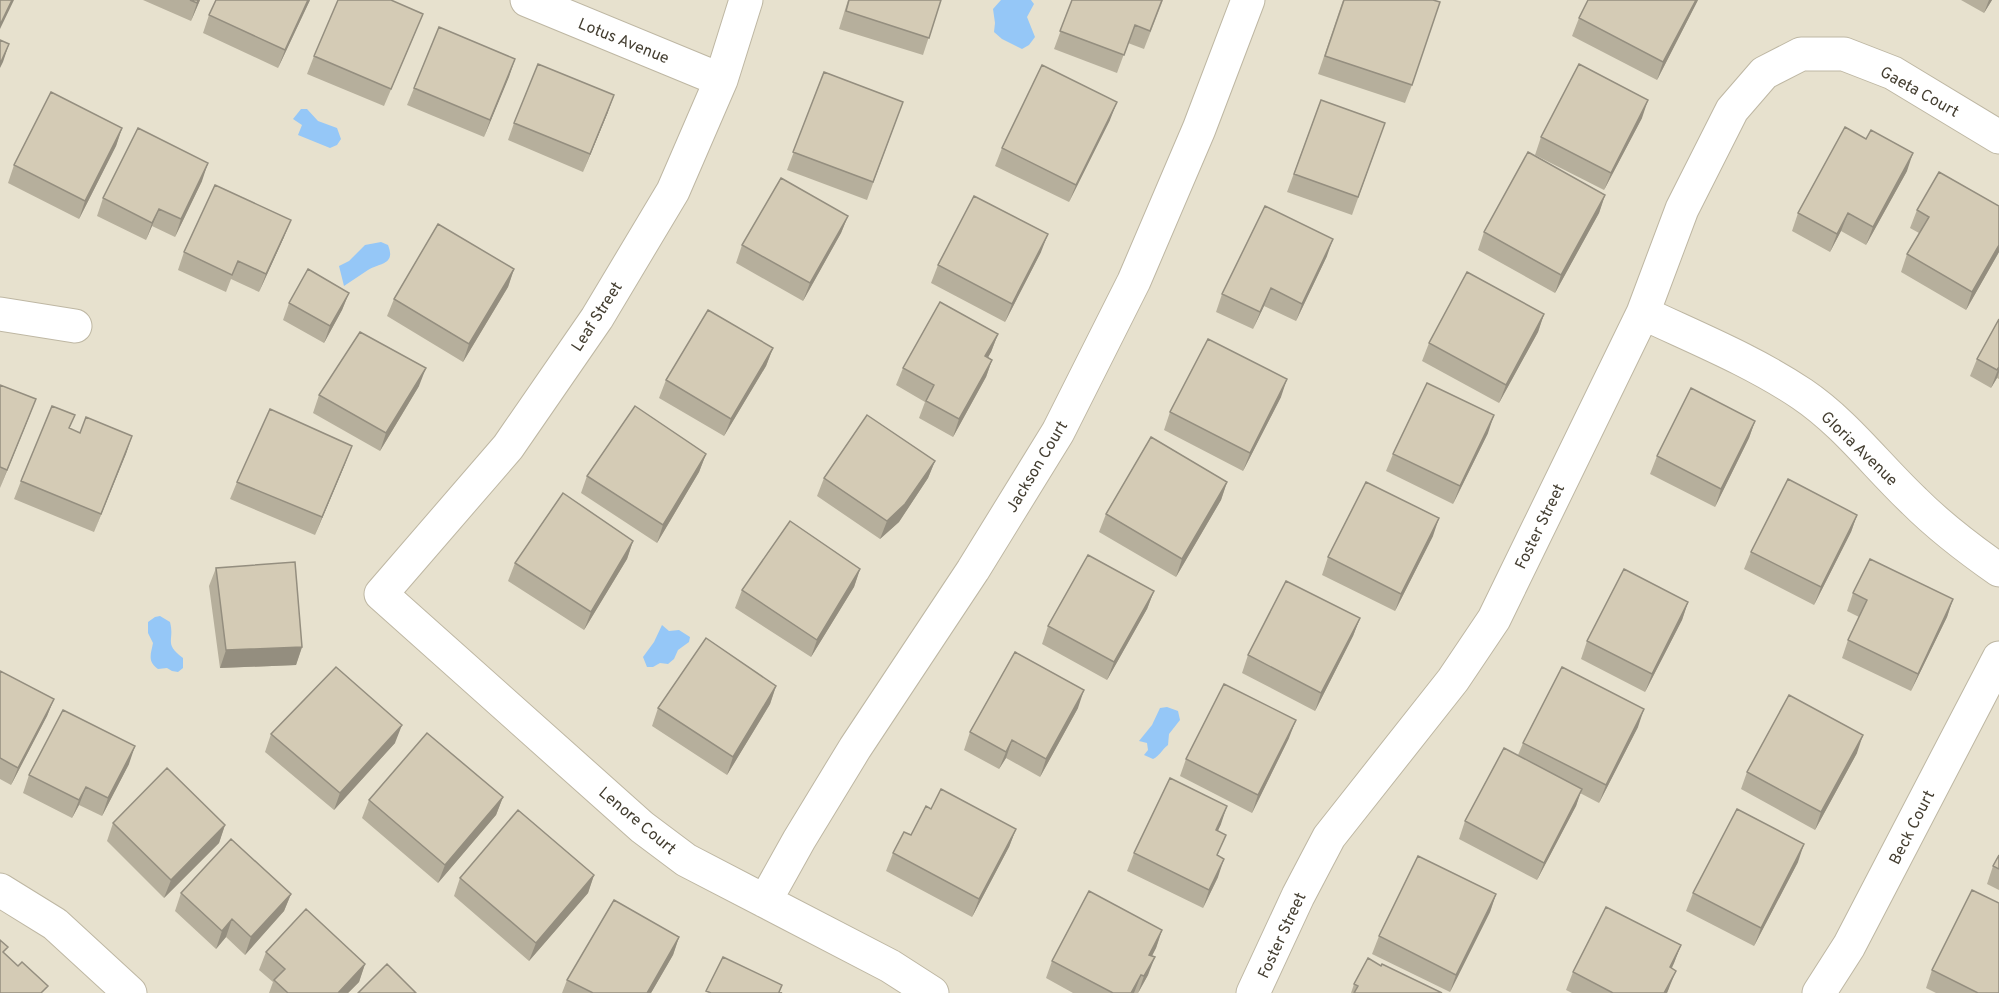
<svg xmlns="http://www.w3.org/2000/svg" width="1999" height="993" font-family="Overpass,sans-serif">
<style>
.residential{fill:#e7e1ce}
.water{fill:#95c7f7}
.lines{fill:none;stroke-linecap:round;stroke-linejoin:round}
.minor-casing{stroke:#beb7a3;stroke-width:35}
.minor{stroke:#fff;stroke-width:33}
.wall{fill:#b6af9c}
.shaded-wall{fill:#948e7f}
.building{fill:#d4cbb5;stroke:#948e7f;stroke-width:1.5}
.labels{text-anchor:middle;stroke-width:6;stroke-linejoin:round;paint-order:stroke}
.street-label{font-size:16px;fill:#443e31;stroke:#fff}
</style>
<rect width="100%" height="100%" fill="#f2eee1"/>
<path class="residential" d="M0,0h1999v993h-1999z"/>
<path class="water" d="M1001,0h30l3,4 -7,13 8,20 -6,8 -7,4 -20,-10 -8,-7 1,-9 -2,-14z
M301,109h6l11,12 19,7 4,11 -4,6 -7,3 -32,-13 4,-10 -9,-6z
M381,242l7,3c8,20 -8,18 -20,25 -8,5 -16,11 -24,16l-5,-20 10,-5 16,-16z
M160,616l10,6c5,19 -7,21 13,36v10l-5,4 -6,-1 -5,-3 -9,1c-11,-8 -7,-15 -5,-26l-5,-10v-11l7,-5z
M662,625l7,6 10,-1 11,7 -1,5 -11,8 -4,9 -6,5 -8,-1 -7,4h-6l-4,-10 11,-15z
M1167,707l11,4 2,9 -11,14 -1,11c-6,4 -8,11 -15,14l-9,-4 4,-5 -1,-7 -8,-2 13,-16 8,-17z"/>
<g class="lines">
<g class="minor-casing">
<path id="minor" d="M527,0l194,80
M746,0l-25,80 -48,111 -76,127 -89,129 -127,147 261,233 44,33 204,106 42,27
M1643,313c53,25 110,48 159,81 43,29 74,71 112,107 26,26 55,48 85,69
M0,314l75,12
M0,890l55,34 75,69
M765,901l34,-61 56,-92 118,-178 85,-138 76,-151 65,-152 49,-129
M1253,993l45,-97 31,-59 124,-157 41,-61 149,-306 39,-104 50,-99 32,-37 37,-19h43l49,19 106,64
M1819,993l30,-47 150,-288"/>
</g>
<use href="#minor" class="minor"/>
</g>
<path class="wall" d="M143,0h57l-9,21z
M216,0h94l-32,68 -75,-35 6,-18z
M848,0h93l-18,55 -84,-26z
M1072,0h91l-19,49 -16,-6 -11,30 -63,-24z
M1343,0l69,85 -7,18 -87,-29z
M1698,0l-41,80 -85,-44 7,-18z
M1961,0h31l-8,13z
M416,31l-32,75 -77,-32 7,-18z
M515,59l-31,78 -77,-32 7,-17z
M824,72l79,30 -36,98 -80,-30z
M1321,100l64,23 -33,92 -65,-23z
M608,112l-25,60 -75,-32 6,-17z
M1642,118l-38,72 -69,-35 6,-18z
M1110,120l-41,82 -74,-36 7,-18z
M122,128l-6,18 -37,73 -71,-36 6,-18z
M1907,171l-41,74 -25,-14 -11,21 -38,-21 6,-18z
M202,181l-27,56 -23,-11 -6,14 -49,-24 6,-18z
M1605,195l-6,18 -44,80 -77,-43 6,-18z
M1999,206v46l-33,58 -65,-38 6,-18 12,-21 -9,-5 7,-18z
M848,216l-7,17 -38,68 -67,-38 6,-18z
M284,237l-25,55 -28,-13 -5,13 -48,-22 6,-18z
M1041,252l-36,70 -74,-39 7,-18z
M1327,256l-31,65 -32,-15 -11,23 -37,-17 6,-18z
M514,269l-6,18 -45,75 -76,-46 7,-17z
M349,293l-7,17 -18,33 -41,-23 6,-17z
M1544,314l-6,18 -39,71 -77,-42 7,-18z
M1999,319v60l-2,-1 -6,10 -21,-12 7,-17z
M998,334l-7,18 -3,5 4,3 -6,17 -33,60 -34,-19 6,-16 -29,-17 7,-17z
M773,348l-7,18 -42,70 -65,-38 7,-18z
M0,385l29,32 -29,71z
M419,386l-39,65 -67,-38 6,-18z
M1281,397l-38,74 -79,-41 6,-18z
M1755,421l-6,17 -34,69 -65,-33 7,-18z
M70,429l10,4 52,3 -38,96 -80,-33 7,-18z
M1488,433l-35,71 -67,-33 7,-17z
M706,454l-7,18 -42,71 -76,-50 6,-17z
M935,461l-7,17 -29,44 -19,17 -63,-43 7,-18z
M345,464l-30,71 -85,-36 7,-17z
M1227,482l-6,18 -45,77 -77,-45 7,-18z
M1857,515l-6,17 -37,73 -70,-36 7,-17z
M1433,536l-38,75 -73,-36 6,-18z
M633,541l-6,18 -43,71 -76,-49 7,-18z
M216,568l86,79 -6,18 -76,3 -11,-82z
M860,569l-6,18 -43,70 -76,-49 7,-18z
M1154,591l-7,18 -40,71 -65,-36 6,-18z
M1853,593l100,6 -6,18 -36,74 -69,-33 6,-18 11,-23 -12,-6z
M1688,602l-6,18 -37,72 -64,-33 6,-18z
M1360,618l-7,18 -38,75 -73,-38 6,-18z
M0,671l54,28 -7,17 -36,69 -11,-6z
M776,686l-6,18 -43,71 -75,-49 6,-18z
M1078,708l-38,69 -34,-19 -7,11 -35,-19 6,-18z
M1638,727l-39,76 -19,-10 -4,13 -39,74 -78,-41 6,-18 53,-66 5,-12z
M271,734l124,9 -61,67 -69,-58z
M1289,738l-37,75 -72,-37 6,-17z
M1857,753l-42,77 -74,-41 6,-17z
M129,764l-27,52 -23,-11 -7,13 -49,-25 6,-18z
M503,797l-7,18 -58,68 -76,-65 7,-18z
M931,809l85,20 -7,18 -37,70 -86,-46 7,-18 18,-18z
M113,823l112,2 -6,18 -55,55 -57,-57z
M1221,824l-3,6v47l-15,31 -76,-37 7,-18z
M1999,855v35l-12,-6 6,-18z
M1798,862l-44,84 -68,-35 7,-18z
M594,875l-6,18 -59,68 -75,-65 6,-18z
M181,893l110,1 -7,17 -39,44 -19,-18 -10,12 -41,-38z
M1496,894l-6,18 -40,80 -78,-38 7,-18z
M1162,930l-6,18 -4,8 -4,19 -10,18h-65l-27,-15 6,-17z
M679,937l-6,18 -22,38h-89l5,-13z
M1681,945l-9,23 -3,20 -2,5h-95l-6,-3 7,-18z
M266,952l99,12 -6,18 -11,11h-79l4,-11 -14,-12z
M1381,966l61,27h-91l3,-9z
M1932,970l67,23h-63l-10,-5z"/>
<path class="shaded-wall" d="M12,0h2l-14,29v-4z
M198,0h2l-9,21z
M308,0h2l-32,68 7,-18z
M1696,0h2l-41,80 6,-18z
M1989,0h3l-8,13z
M9,44l-6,18 -3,6v-4z
M515,59l-6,18 -25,60 6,-17z
M614,95l-6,17 -25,60 7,-18z
M1648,100l-6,18 -38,72 7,-17z
M1117,102l-7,18 -41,82 7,-17z
M122,128l-6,18 -37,73 6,-18z
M1913,153l-6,18 -41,74 7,-18z
M208,163l-6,18 -27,56 6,-18z
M1605,195l-6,18 -44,80 6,-18z
M159,209l-7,17 -6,14 6,-17z
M1848,213l-7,18 -11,21 7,-18z
M848,216l-7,17 -38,68 7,-18z
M291,220l-7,17 -25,55 7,-18z
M1048,234l-7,18 -36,70 7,-18z
M1333,239l-6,17 -31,65 6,-17z
M1999,245v7l-33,58 6,-18z
M514,269l-6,18 -45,75 6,-18z
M1271,288l-7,18 -11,23 7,-17z
M349,293l-7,17 -18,33 6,-17z
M1544,314l-6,18 -39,71 7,-18z
M998,334l-7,18 -12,22 6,-18z
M773,348l-7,18 -42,70 7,-17z
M992,360l-6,17 -33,60 6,-18z
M1999,367v5l-2,6 -6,10z
M426,368l-7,18 -39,65 6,-18z
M1287,379l-6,18 -38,74 7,-18z
M36,399l-7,18 -29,71 7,-18z
M1494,415l-6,18 -35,71 7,-18z
M1755,421l-6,17 -34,69 6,-18z
M132,436l-6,18 -32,78 7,-18z
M352,446l-7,18 -30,71 7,-18z
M706,454l-7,18 -42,71 6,-18z
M935,461l-7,17 -29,44 -19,17 7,-18z
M1227,482l-6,18 -45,77 6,-18z
M1857,515l-6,17 -37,73 7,-18z
M1439,518l-6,18 -38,75 6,-17z
M633,541l-6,18 -43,71 7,-18z
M860,569l-6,18 -43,70 6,-17z
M1154,591l-7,18 -40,71 7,-18z
M1953,599l-6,18 -36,74 7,-17z
M1688,602l-6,18 -37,72 7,-18z
M1360,618l-7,18 -38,75 6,-18z
M302,647l-6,18 -76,3 6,-18z
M776,686l-6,18 -43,71 6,-18z
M1084,690l-6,18 -38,69 6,-18z
M54,699l-7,17 -36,69 7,-17z
M1644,709l-6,18 -39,76 7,-18z
M1296,720l-7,18 -37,75 6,-18z
M402,725l-7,18 -61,67 6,-17z
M1863,735l-6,18 -42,77 6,-18z
M1012,740l-6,18 -7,11 7,-17z
M135,746l-6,18 -27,52 6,-18z
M86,787l-7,18 -7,13 7,-18z
M1582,789l-6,17 -39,74 7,-17z
M503,797l-7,18 -58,68 7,-18z
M1227,806l-6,18 -11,24 6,-18z
M225,825l-6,18 -55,55 7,-18z
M1016,829l-7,18 -37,70 7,-18z
M1804,844l-6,18 -44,84 7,-18z
M1224,859l-6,18 -15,31 6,-18z
M594,875l-6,18 -59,68 7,-18z
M291,894l-7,17 -39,44 6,-18z
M1496,894l-6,18 -40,80 6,-17z
M232,919l-6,18 -10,12 6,-18z
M1162,930l-6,18 -13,25 6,-18z
M679,937l-6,18 -22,38h-4z
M1681,945l-7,18 -11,22 7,-18z
M1155,957l-7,18 -10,18 6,-17z
M365,964l-6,18 -11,11h-10z
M1676,971l-7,17 -2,5h-3z
M1141,975l-7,18h-3z"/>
<path class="building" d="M0,0h12l-12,25z
M190,0h8l-1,3z
M216,0h92l-23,50 -76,-35z
M338,0h53l32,14 -32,75 -77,-33z
M849,0h92l-12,38 -83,-27z
M1072,0h90l-12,31 -15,-6 -11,30 -64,-24z
M1344,0h89l7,2 -28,83 -87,-29z
M1588,0h108l-33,62 -84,-44z
M439,27l76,32 -25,61 -76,-32z
M0,40l9,4 -9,20z
M538,64l76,31 -24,59 -76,-31z
M1579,64l69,36 -37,73 -70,-36z
M1042,65l75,37 -41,83 -74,-37z
M824,72l79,30 -30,80 -80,-30z
M51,92l71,36 -37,73 -71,-36z
M1321,100l64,23 -27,74 -64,-23z
M1845,127l21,12 5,-9 42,23 -40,74 -25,-14 -11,21 -39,-21z
M138,128l70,35 -27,56 -22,-10 -7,14 -49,-25z
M1528,152l77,43 -44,80 -77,-43z
M1939,172l60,34v39l-27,47 -65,-38 22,-37 -12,-7z
M781,178l67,38 -38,67 -68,-38z
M215,185l76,35 -25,54 -28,-13 -6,14 -48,-23z
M974,196l74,38 -36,70 -74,-39z
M1265,206l68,33 -31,65 -31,-16 -11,24 -38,-18z
M438,224l76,45 -45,75 -75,-45z
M308,269l41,24 -19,33 -41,-23z
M1467,272l77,42 -38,71 -77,-42z
M940,302l58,32 -13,22 7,4 -33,59 -33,-18 8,-16 -31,-17z
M708,310l65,38 -42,71 -65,-39z
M1999,319v48l-2,3 -20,-11z
M360,332l66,36 -40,65 -67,-38z
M1208,339l79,40 -37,74 -80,-41z
M1427,383l67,32 -34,71 -67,-32z
M0,385l36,14 -29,71 -7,-3z
M1691,388l64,33 -34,68 -64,-33z
M52,406l23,9 -6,13 11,5 6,-16 46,19 -31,78 -80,-33z
M635,406l71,48 -43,71 -76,-49z
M270,409l82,37 -30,71 -85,-35z
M867,415l68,46 -30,43 -18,17 -63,-43z
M1151,437l76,45 -45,77 -76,-45z
M1788,479l69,36 -36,72 -70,-35z
M1366,482l73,36 -38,76 -73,-37z
M563,493l70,48 -42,71 -76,-49z
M790,521l70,48 -43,71 -75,-50z
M1088,555l66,36 -40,71 -66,-36z
M1870,559l83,40 -35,75 -70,-34 19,-40 -14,-7z
M295,562l7,85 -76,3 -10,-82z
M1624,569l64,33 -36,72 -65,-33z
M1286,581l74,37 -39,75 -73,-38z
M706,638l70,48 -43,71 -75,-49z
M1015,652l69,38 -38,69 -34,-19 -6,12 -36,-20z
M336,667l66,58 -62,68 -69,-59z
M1562,667l82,42 -38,76 -83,-42z
M0,671l54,28 -36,69 -18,-10z
M1224,684l72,36 -38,75 -72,-36z
M1789,695l74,40 -42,77 -74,-40z
M63,710l72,36 -27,52 -22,-11 -7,13 -50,-25z
M427,733l76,64 -58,68 -76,-65z
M1504,748l78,41 -38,74 -79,-42z
M167,768l58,57 -54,55 -58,-57z
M1170,778l57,28 -11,24 10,5 -9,20 7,4 -15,31 -75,-37z
M941,789l75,40 -37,70 -86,-46 11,-21 7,3 15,-29 5,3z
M1737,809l67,35 -43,84 -68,-35z
M518,810l76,65 -58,68 -76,-65z
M231,839l60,55 -40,43 -19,-18 -10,12 -41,-38z
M1999,855v14l-6,-3z
M1418,856l78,38 -40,81 -77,-39z
M1972,890l27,13v90h-21l-46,-23z
M1089,891l73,39 -13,25 6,2 -11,19 -3,-1 -10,18h-18l-61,-32z
M614,900l65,37 -32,56h-54l-26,-13z
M1606,907l75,38 -11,22 6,4 -12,22h-51l-40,-21z
M306,909l59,55 -27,29h-50l-14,-13 11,-11 -19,-17z
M0,940l8,7 -5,5 15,14 4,-4 26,24 -7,7h-41z
M723,957l59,28 -3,7 3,1h-71l-5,-2z
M1368,958l13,8 1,-2 60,29h-88l4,-7 -4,-2z
M387,964l29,29h-58z"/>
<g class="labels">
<g class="street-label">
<text transform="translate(624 40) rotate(22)" y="6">Lotus Avenue</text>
<text transform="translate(1920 91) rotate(29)" y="6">Gaeta Court</text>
<text transform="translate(596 316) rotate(-57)" y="6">Leaf Street</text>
<text transform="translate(1860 448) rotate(44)" y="6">Gloria Avenue</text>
<text transform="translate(1036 466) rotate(-59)" y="6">Jackson Court</text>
<text transform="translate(1539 526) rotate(-64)" y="6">Foster Street</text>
<text transform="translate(638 820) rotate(40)" y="6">Lenore Court</text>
<text transform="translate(1911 827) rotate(-63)" y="6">Beck Court</text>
<text transform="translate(1281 935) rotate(-65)" y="6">Foster Street</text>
</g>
</g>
</svg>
